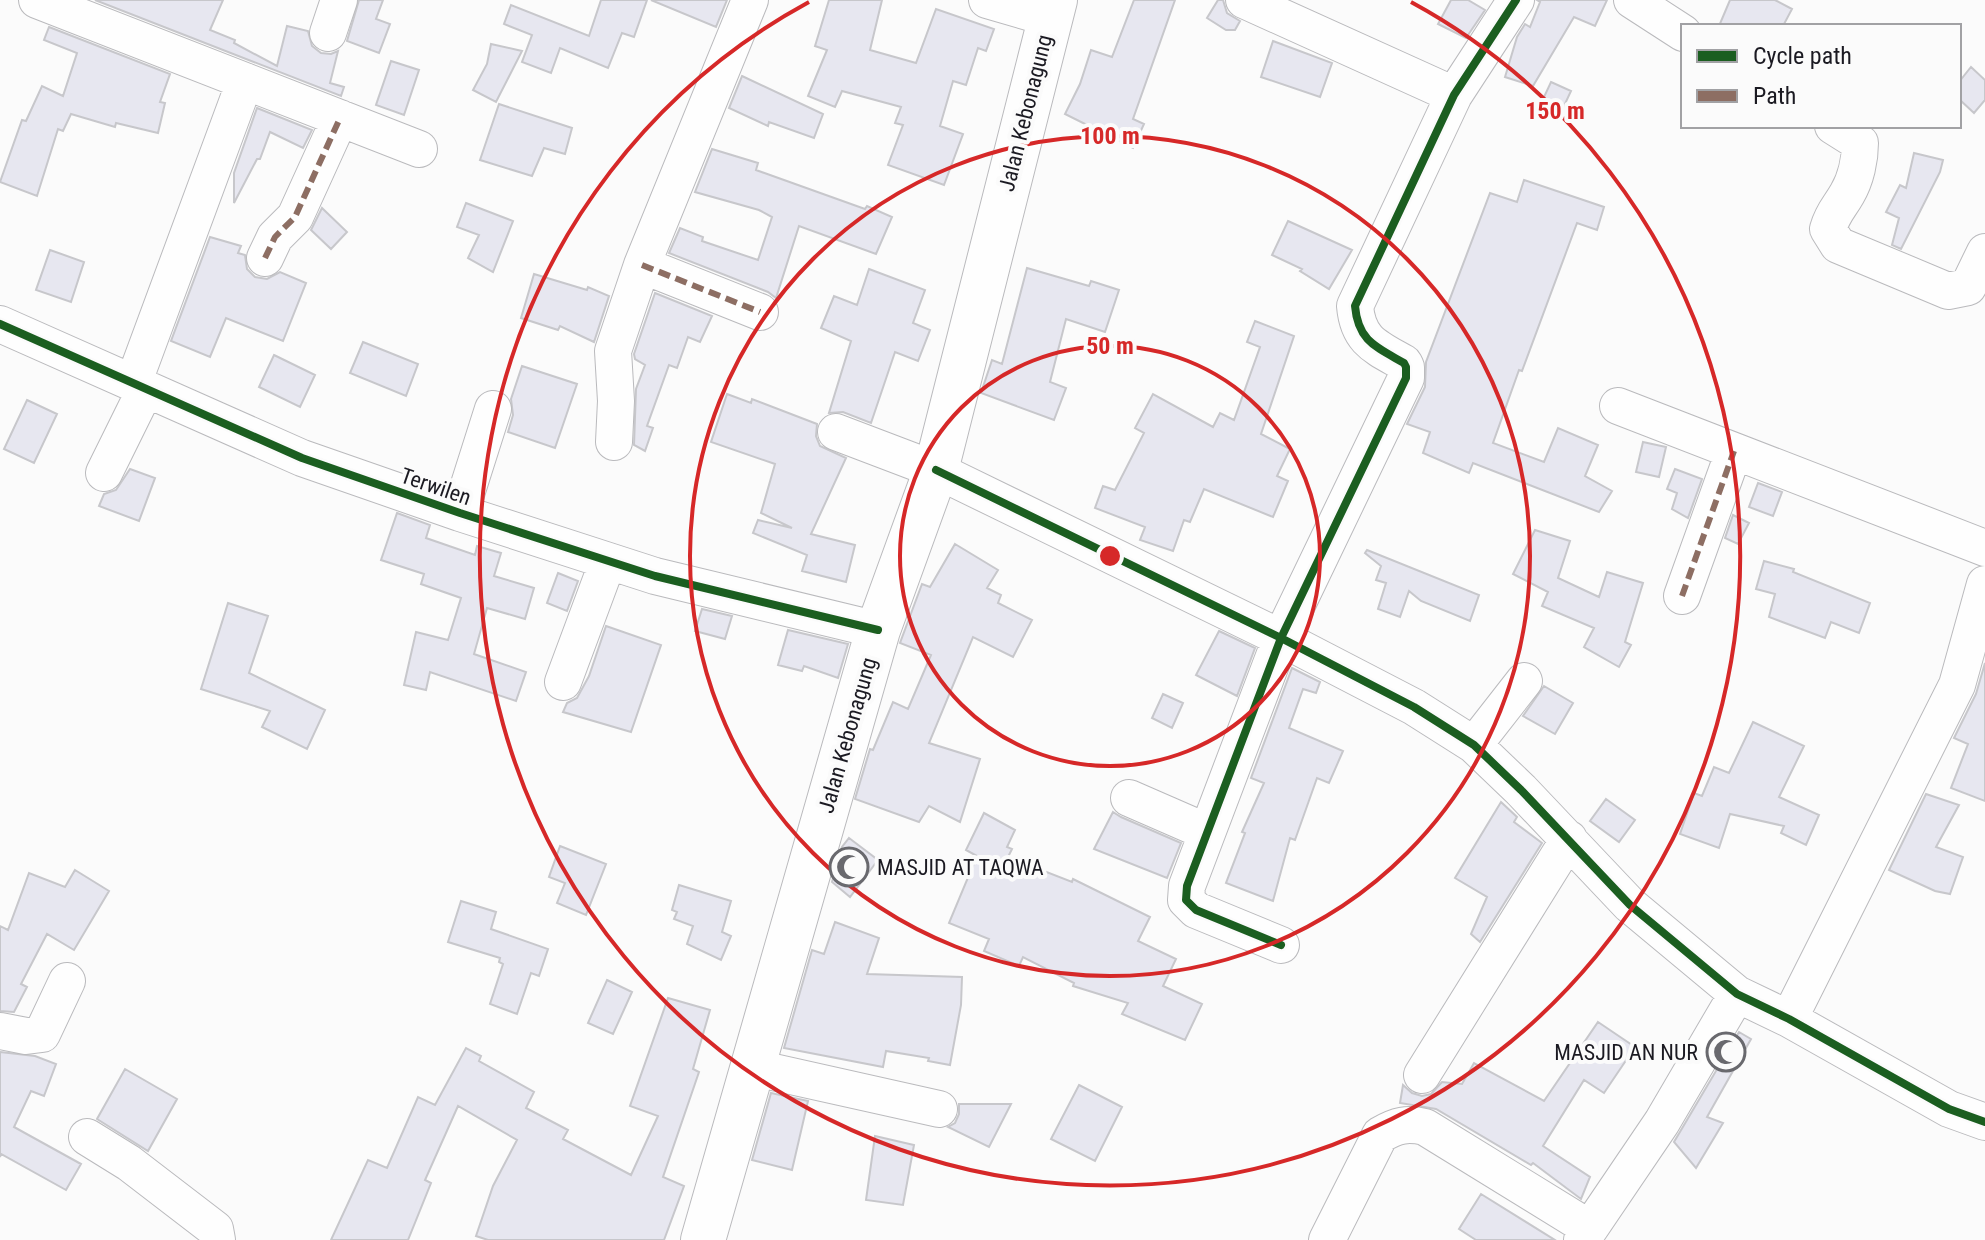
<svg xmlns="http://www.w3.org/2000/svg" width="1985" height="1240" font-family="'Roboto Condensed',sans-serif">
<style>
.building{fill:#e7e7f0;stroke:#c7c7cb;stroke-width:2}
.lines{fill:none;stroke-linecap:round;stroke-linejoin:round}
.minor-casing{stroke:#bababd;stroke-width:38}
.major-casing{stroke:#bababd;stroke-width:46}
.minor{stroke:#fefefe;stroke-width:36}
.major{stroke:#fefefe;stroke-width:44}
.quiet{stroke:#8d6e63;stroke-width:6;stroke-dasharray:12 6;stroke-linecap:butt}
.cycleway-casing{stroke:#fbfbfb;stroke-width:13}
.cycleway{stroke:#1b5e20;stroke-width:8}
.ring{fill:none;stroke:#d62828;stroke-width:4}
.labels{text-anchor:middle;stroke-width:8;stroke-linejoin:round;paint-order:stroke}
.street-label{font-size:22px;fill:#1b1a22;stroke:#fbfbfb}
.poi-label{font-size:22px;fill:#1b1a22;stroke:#fbfbfb;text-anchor:start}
.centre{fill:#d62828;stroke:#fbfbfb;stroke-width:4}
.ring-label{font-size:24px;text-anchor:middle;font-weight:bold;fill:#d62828;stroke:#fbfbfb;stroke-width:8;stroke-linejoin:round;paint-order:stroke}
</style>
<rect width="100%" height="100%" fill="#fbfbfb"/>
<path class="building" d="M95,0h128l-13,30 25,10 -1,3 43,23 10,-40 21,5 4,15 9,7 10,1 7,-3 -8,32 14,4 -3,9z
M359,0h24l-7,19 14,5 -11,29 -32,-12z
M601,0h46l-13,37 -12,-4 -14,35 -48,-20 -9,25 -29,-11 10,-27 -28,-11 7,-19 78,31z
M651,0h76l-11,27z
M829,0h53l-12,50 46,13 20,-54 58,20 -8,22 -8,-3 -12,37 -13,-4 -13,45 23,8 -19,51 -56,-20 15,-40 -8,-2 6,-16 -59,-16 -7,16 -27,-11 19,-46 -12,-4z
M1134,0h41l-42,119 11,5 -11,24 -68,-34 15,-30 11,-34 21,7z
M1218,0h5l4,13 13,8 -5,9h-9l-19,-12z
M1451,0h17l17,10 -19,28 -28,-14z
M1537,0h70l-12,26 -21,-9 -41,69 -28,-9 12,-40 8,-13 5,3 10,-25z
M1730,0h45l17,9 -9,17h-64z
M49,27l121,47 -10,28 5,1 -7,30 -42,-10 -1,4 -44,-13 -8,17 -5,-2 -21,67 -37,-14 22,-62 4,1 16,-35 21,10 14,-43 -33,-13z
M1273,41l59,22 -12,34 -59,-20z
M491,44l31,7 -26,51 -23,-12 14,-26z
M391,61l28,9 -15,45 -28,-10z
M1971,67l14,13v20l-11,13 -15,-14v-17z
M742,76l81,38 -9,24 -45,-16 -1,4 -39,-18z
M1551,82l20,9 -14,30 -20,-9z
M499,104l73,24 -7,26 -21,-6 -12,28 -52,-16z
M257,108l55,22 -9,18 -33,-16 -10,27h-3l-23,44v-30z
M712,149l46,14 -2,7 109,39 2,-3 25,11 -16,37 -77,-28 -23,72 -8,-6 -99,-39 11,-25 23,9 -1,4 56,19 14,-43 -13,-7 -64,-18z
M1914,153l29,7 -3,12 -39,77 -9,-4 7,-27 -13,-6 14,-27 6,3z
M1524,180l80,27 -7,23 -20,-7 -55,148 -3,-1 -26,73 51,19 14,-34 40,17 -13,31 27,15 -13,21 -126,-49 -4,10 -46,-20 7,-21 -23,-8 18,-37 1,-25 64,-169 27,9z
M466,203l47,18 -20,51 -25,-14 11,-23 -22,-8z
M322,208l25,24 -16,17 -20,-19z
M1288,221l64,29 -23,39 -29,-18 2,-2 -30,-14z
M210,237l31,9 -3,7 7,2 2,14 8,8 12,2 13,-7 26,11 -23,58 -57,-23 -16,39 -39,-16z
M50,250l34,12 -13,40 -35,-12z
M1027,268l62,18 2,-5 28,9 -14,42 -39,-13 -16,63 16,6 -12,32 -73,-27 11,-33 10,4z
M869,269l56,21 -12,33 17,7 -12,31 -23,-9 -24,71 -28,-11 -14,1 22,-72 -30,-13 13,-32 23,9z
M534,274l53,16 1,-3 21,9 -15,46 -34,-16 -2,4 -37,-12z
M655,293l57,23 -12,26 -12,-5 -11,31 -8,-3 -22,61 6,2 -8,23 -11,-6 2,-56 9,-24 -10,-6 -1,-5z
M1255,321l39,15 -33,98 29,15 -13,27 11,5 -15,36 -69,-28 -14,33 -6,-2 -11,31 -33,-11 5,-13 -50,-19 8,-22 12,4 29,-57 -9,-5 18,-34 60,33 7,-14 14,7 26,-73 -13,-5z
M363,342l55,22 -12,32 -56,-23z
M274,355l41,20 -15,32 -41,-20z
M522,366l55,18 -22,64 -47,-16 5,-17 -2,-16z
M727,394l24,9 1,-4 65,25 -1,12 4,10 26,12 -35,76 44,11 -9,37 -44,-11 5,-16 -54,-22 5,-13 34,8 -31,-15 14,-49 -64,-22z
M27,400l30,14 -23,49 -30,-14z
M1643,442l23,5 -7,30 -23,-5z
M130,469l25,9 -16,43 -40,-15 5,-12 12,-4z
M1675,469l27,10 -14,39 -16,-9 5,-16 -10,-4z
M1758,483l24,9 -9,24 -24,-9z
M397,513l33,12 -4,13 49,17 2,-9 24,7 -7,23 40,12 -9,31 -38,-11 -13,46 52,18 -10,29 -86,-29 -4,18 -22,-5 12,-53 32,8 13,-42 -40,-14 3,-10 -43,-14z
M1733,515l16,8 -11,21 -13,-6z
M1535,530l35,11 -12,37 41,19 8,-25 36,11 -18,59 6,3 -12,22 -35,-20 10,-19 -52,-22 6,-14 -35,-18z
M955,544l43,26 -11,18 14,7 -3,8 34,17 -19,37 -40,-20 -44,106 51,16 -20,63 -31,-16 -10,16 -64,-23 15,-50 3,1 20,-48 15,7 23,-54 -31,-12 22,-59 8,3z
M1367,550l112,45 -9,26 -49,-20 -12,-10 -9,26 -22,-8 8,-26 -10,-3 5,-14 -16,-13z
M1764,561l30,8 -1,3 77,31 -11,30 -28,-11 -6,16 -56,-21 6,-23 -19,-5z
M558,573l20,8 -11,30 -20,-8z
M228,603l40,13 -19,57 76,37 -18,39 -45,-22 8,-16 -69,-22z
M702,609l30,7 -7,23 -30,-8z
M606,626l55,19 -30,87 -68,-20 4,-9 10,-5 12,-22z
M788,630l60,14 -10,34 -34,-12 -2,5 -24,-6z
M1219,631l36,17 -18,48 -41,-21z
M1985,663v138l-34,-13 17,-44 -14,-6 22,-44z
M1292,668l28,14 -4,11 -13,-4 -14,39 54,23 -14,32 -12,-5 -22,62 -5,-2 -17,63 -47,-18 19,-50 -3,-1 22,-49 -13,-5z
M1544,686l29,17 -18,31 -32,-18z
M1163,694l20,9 -11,25 -20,-10z
M1753,722l51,24 -25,51 40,18 -13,30 -25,-12 3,-7 -54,-12 -11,34 -39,-14 14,-41 8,3 12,-29 15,6z
M1926,794l33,11 -23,42 27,10 -13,37 -15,-3 -46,-21z
M1606,799l29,21 -16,22 -29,-21z
M1501,802l16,15 -3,5 28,21 -62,99 -9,-8 16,-37 -32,-19z
M1113,812l8,5 60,26 -14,35 -73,-29z
M984,813l31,17 -8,17 5,2 -4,8 64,25 1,-3 77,38 -12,24 38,18 -13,27 39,18 -17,36 -63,-26 6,-11 -55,-17 1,-3 -51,-26 -4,9 -35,-15 5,-12 -40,-16 28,-67 -11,-6z
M849,838l29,22 -28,37 -18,-15 10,-35z
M560,846l46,18 -20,51 -29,-12 8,-20 -16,-6z
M75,870l34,21 -35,59 -27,-16 -26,50 6,3 -13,25 -14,-1v-85l8,4 21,-57 36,14z
M679,885l52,16 -9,31 9,4 -10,24 -34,-16 6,-18 -19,-7 3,-7 -5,-2z
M461,901l35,11 -5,17 57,20 -9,27 -8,-3 -14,41 -27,-10 13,-40 -4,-2 1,-4 -52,-16z
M835,922l44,16 -12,36 95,3 -1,28 -11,60 -22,-4 1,-3 -43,-7 -3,16 -99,-19 28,-98 12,4z
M607,980l25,12 -19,42 -25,-11z
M668,998l42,12 -17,59 6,3 -36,105 21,9 -20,54h-176l-12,-4 17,-50 24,-46 -59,-34 -33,74 6,3 -23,57h-77l37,-80 19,8 31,-71 17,8 31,-57 15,8 -2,5 55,31 -8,16 42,22 -5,9 68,36 27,-59 -28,-10z
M1598,1022l37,25 -31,46 -20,-13 -41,66 47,31 -9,22 -48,-36 -2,2 -95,-56 -36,-6 3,-18 9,8 10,3 9,-2 11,-12 20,2 12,-21 70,38z
M1739,1032l12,7 -44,78 16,6 -27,45 -22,-26z
M0,1052l35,4 21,8 -12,32 -13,-5 -17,36 67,37 -15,26 -65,-36 -1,3z
M125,1069l52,30 -29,52 -51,-32z
M1079,1085l43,22 -27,54 -44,-22z
M771,1093l37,8 -16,69 -40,-10z
M959,1104h52l-22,43 -41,-20 7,-4 4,-9z
M875,1136l39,9 -11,60 -37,-5z
M1481,1194l74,46h-79l-17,-11z"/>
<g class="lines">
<g class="minor-casing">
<path id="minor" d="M37,0l382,149
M987,0l62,18
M1244,0l210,95
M1632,0l51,33
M328,33l11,-33
M1833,126l27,17c0,16 -4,36 -13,51 -8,14 -14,18 -19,35l10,16 110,46 20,-4 17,-35
M265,258l10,-21 20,-20 45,-99
M642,265l118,47
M0,324l302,134 158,55 195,63 223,54
M133,384l112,-303
M1618,406l367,142
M836,432l100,38 345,168 133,69 60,38 47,45 109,115 107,89 52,25 160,90 36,13
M614,442l2,-41 -3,-50 29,-86 108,-265
M104,473l41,-83
M460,513l33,-104
M1682,596l52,-145
M563,682l45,-121
M1474,745l50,-64
M1129,798l78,34
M1281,945l-85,-35 -10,-10 1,-14 94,-248 125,-260v-11l-2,-4c-28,-16 -46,-22 -49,-57l99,-211 62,-95
M1789,1019l168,-334 28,-101
M0,1031l26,5 16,-2 25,-53
M751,1067l188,42
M1422,1075l147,-236
M87,1137l42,26 86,66 2,11
M1327,1240l53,-105c17,-10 27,-12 45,-8l164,101
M1582,1240l80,-118 75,-128"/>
</g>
<g class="major-casing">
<path id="major" d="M703,1240l175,-610 58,-160 119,-470"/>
</g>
<use href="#minor" class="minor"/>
<use href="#major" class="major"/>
<path class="quiet" d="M265,258l10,-21 20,-20 45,-99
M642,265l118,47
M1682,596l52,-145"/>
<g class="cycleway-casing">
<path id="cycleway" d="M0,324l302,134 158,55 195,63 223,54
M936,470l345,168 133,69 60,38 47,45 109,115 107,89 52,25 160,90 36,13
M1281,945l-85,-35 -10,-10 1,-14 94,-248 125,-260v-11l-2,-4c-28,-16 -46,-22 -49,-57l99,-211 62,-95"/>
</g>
<use href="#cycleway" class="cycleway"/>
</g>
<g class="ring">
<circle cx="1110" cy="556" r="210"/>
<circle cx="1110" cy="556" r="420"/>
<path d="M1411 2A630 630 0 1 1 809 2"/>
</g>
<defs>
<g id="mosque-ring" transform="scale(2)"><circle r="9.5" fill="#fbfbfb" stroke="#69696e" stroke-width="1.5"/><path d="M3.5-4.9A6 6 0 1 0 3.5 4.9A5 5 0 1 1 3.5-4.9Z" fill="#69696e"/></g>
</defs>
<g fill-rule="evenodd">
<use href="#mosque-ring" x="849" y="867"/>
<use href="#mosque-ring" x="1726" y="1052"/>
</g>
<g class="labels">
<g class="street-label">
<text transform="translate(1025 113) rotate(-76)" y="8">Jalan Kebonagung</text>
<text transform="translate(436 486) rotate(19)" y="8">Terwilen</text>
<text transform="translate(847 735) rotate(-74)" y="8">Jalan Kebonagung</text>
</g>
<g class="poi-label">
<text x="877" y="875">MASJID AT TAQWA</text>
<text x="1698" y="1060" text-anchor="end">MASJID AN NUR</text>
</g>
</g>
<circle cx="1110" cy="556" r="12" class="centre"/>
<g class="ring-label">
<text x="1555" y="119">150 m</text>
<text x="1110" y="144">100 m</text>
<text x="1110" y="354">50 m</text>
</g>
<rect x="1681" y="24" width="280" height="104" fill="#fbfbfb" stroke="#a1a1a4" stroke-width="2"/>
<rect x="1697" y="50" width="40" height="12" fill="#1b5e20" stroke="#a1a1a4" stroke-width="2"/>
<text x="1753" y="64" font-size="24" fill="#1b1a22">Cycle path</text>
<rect x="1697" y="90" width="40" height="12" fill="#8d6e63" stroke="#a1a1a4" stroke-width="2"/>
<text x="1753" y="104" font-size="24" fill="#1b1a22">Path</text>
</svg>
